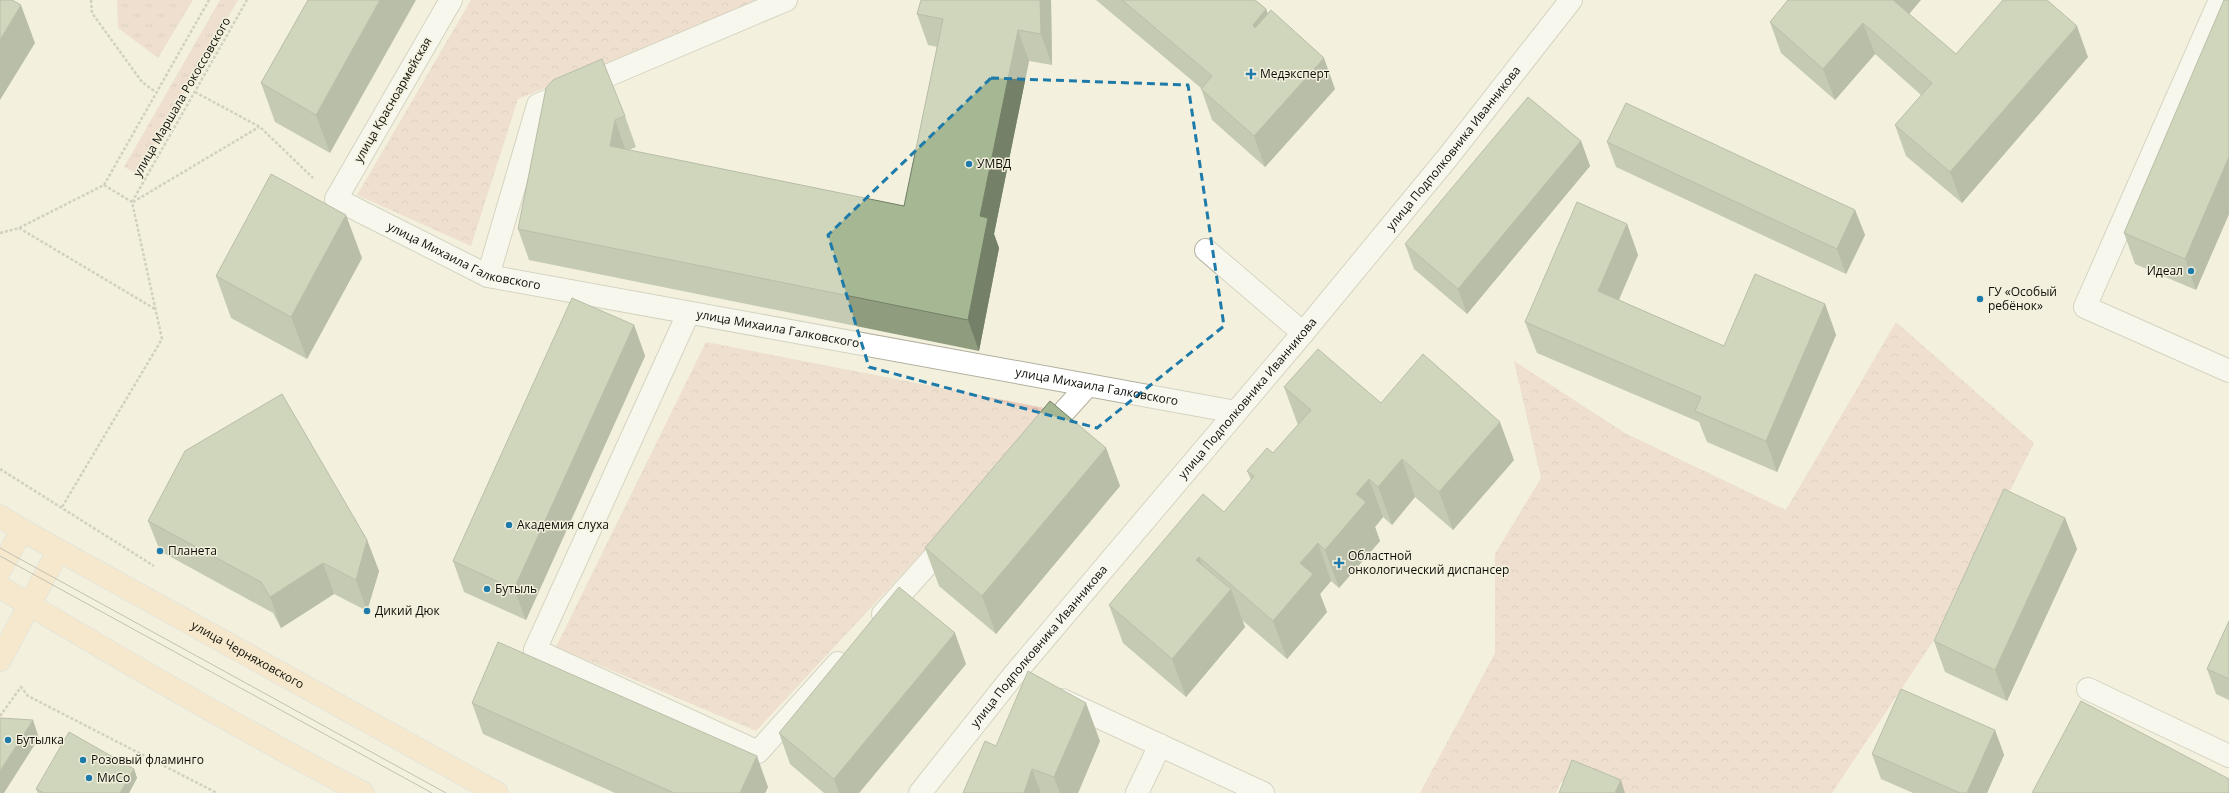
<svg xmlns="http://www.w3.org/2000/svg" width="2229" height="793" font-family="'Open Sans',sans-serif">
<style>
.grass{fill:url(#grass-tufts)}
.forest{fill:url(#forest-crowns)}
.lines{fill:none;stroke-linecap:round;stroke-linejoin:round}
.minor-casing{stroke:#b2b09e;stroke-width:24}
.major-casing{stroke:#d8d8d7;stroke-width:24}
.path{stroke:#aaa99a;stroke-width:2.5;stroke-dasharray:3 2;stroke-linecap:butt}
.minor{stroke:#fff;stroke-width:22}
.major{stroke:#fadeb7;stroke-width:22}
.tram{stroke:#88877a;stroke-width:1}
.wall{fill:#8f9d7e}
.shaded-wall{fill:#748067}
.building{fill:#a6b793;stroke:#748067}
.marked{fill:none;stroke:#1e7ba9;stroke-width:3;stroke-dasharray:8 5;stroke-linejoin:round}
.poi-dot{fill:#1e7ba9;stroke:#f3f1de;stroke-width:1.5}
.labels{text-anchor:middle;stroke-width:3;stroke-linejoin:round;paint-order:stroke}
.poi-label{font-size:12px;fill:#0e0e07;stroke:#f3f1de;text-anchor:start}
.street-label{font-size:12px;fill:#0e0e07;stroke:#f3f1de}
</style>
<defs>
<pattern id="grass-tufts" width="24" height="20" patternUnits="userSpaceOnUse"><rect width="24" height="20" fill="#e9cabb"/><path d="M3 7l-1-3M5 7V3M7 7l1-3M15 17l-1-3M17 17v-4M19 17l1-3" fill="none" stroke="#c7ac9f"/></pattern>
<pattern id="forest-crowns" width="20" height="18" patternUnits="userSpaceOnUse"><rect width="20" height="18" fill="#e9cabb"/><path d="M2 6a3 3 0 1 1 6 0M12 15a3 3 0 1 1 6 0" fill="none" stroke="#c7ac9f"/></pattern>
</defs>
<rect width="100%" height="100%" fill="#f3f1de"/>
<path class="grass" d="M117,0h76l-35,58 -40,-30z
M220,0h18l-100,174 -14,-7z"/>
<path class="forest" d="M471,0h292l-245,99 -47,147 -114,-51z
M1896,322l138,121 -98,194 -104,156h-238l-33,-11 -5,11h-136l75,-140v-99l46,-76 -27,-117 111,72 161,77z
M706,342l349,68 -299,321 -200,-84z"/>
<g class="lines">
<g class="minor-casing">
<g id="minor">
<path id="s1" d="M451,0l-115,199 152,77 748,136"/>
<path d="M2220,0l-135,307 144,64"/>
<path d="M1206,250l97,83"/>
<path d="M488,276l50,-171 248,-105"/>
<path d="M688,314l-153,336 223,102 80,-89"/>
<path d="M1043,435l45,-50"/>
<path d="M883,614l68,-76"/>
<path d="M2088,689l141,67"/>
<path d="M1062,700l201,93"/>
<path id="s2" d="M920,793l92,-116 291,-344 145,-176 123,-157"/>
<path d="M1137,793l23,-48"/>
</g>
</g>
<g class="major-casing">
<g id="major">
<path id="s3" d="M0,516l22,14 475,263"/>
<path d="M0,570l22,-40"/>
<path d="M0,587c120,72 240,142 363,206"/>
<path d="M0,660l58,-109"/>
</g>
</g>
<path class="path" d="M91,0l1,13 50,69 15,11
M195,92l65,35 53,51
M104,185l105,-185
M132,202l115,-202
M133,202l126,-75
M19,228l136,81
M0,233l19,-5 85,-43 28,17 30,137 -100,168
M0,469l154,97
M0,716l21,-29 7,9 189,97"/>
<use href="#minor" class="minor"/>
<use href="#major" class="major"/>
<path class="tram" d="M0,548l446,245
M0,556l432,237"/>
</g>
<path class="wall" d="M308,0l22,153 -55,-31 -14,-39z
M1051,0l1,65 -23,-4 -35,173 5,14 -20,103 -450,-91 -11,-31 28,-141 79,28 11,31 -7,3 275,56 33,-159 -9,-2 -11,-31z
M1096,0h159l11,9 2,5 67,75 -70,78 -53,-47 -11,-32z
M2229,0v214l-33,76 -61,-26 -11,-31z
M1909,14l47,40 132,3 -126,146 -56,-47 -11,-31 26,-30 -46,-41 -40,46 -54,-47 -11,-31z
M1581,141l9,25 -123,148 -53,-45 -9,-25z
M1607,142l248,68 10,25 -19,39 -230,-107z
M1627,224l11,31 -19,45 105,46 101,-42 11,31 -59,137 -70,-30 -8,-20 -162,-69 -12,-31z
M362,258l-55,101 -76,-41 -15,-42z
M634,325l11,31 -119,264 -62,-28 -11,-31z
M1284,387l97,16 133,57 -61,70 -38,-33 -23,28 -9,-8 -8,10 5,14 -41,47 -8,-7 -11,13 7,18 -40,47 -45,-39 3,7 -59,70 -63,-54 -14,-38 115,-93 27,-32 -4,-9 26,-18 25,-28z
M1106,448l14,38 -124,148 -57,-48 -14,-38z
M2065,518l12,31 -70,152 -62,-29 -11,-31z
M148,521l219,19 12,31 -12,40 -33,-17 -53,34 -8,-15 -113,-62z
M2229,621v79l-13,-6 -9,-25z
M966,664l-107,129h-35l-34,-29 -11,-31z
M472,703l296,84 -3,6h-150l-132,-59z
M1995,730l9,25 -17,38h-74l-32,-14 -9,-25z
M1100,741l-22,52h-115l33,-47z
M134,769l3,9 -8,15h-91l-2,-4z"/>
<path class="shaded-wall" d="M380,0h36l-86,153 -14,-38z
M1040,0h11l1,65 -11,-31z
M1889,0h32l-22,26z
M21,5l14,38 -35,57v-60z
M1266,9l12,31 -14,16 -11,-31z
M1863,23l12,31 -40,46 -12,-31z
M2077,26l11,31 -126,146 -12,-31z
M1018,30l11,31 -35,173 5,14 -20,103 -11,-31 12,-104z
M1324,58l11,31 -70,78 -11,-31z
M615,120l11,31 -16,-5z
M1581,141l9,25 -123,148 -9,-25z
M2229,157v57l-33,76 -11,-31z
M1855,210l10,25 -19,39 -9,-25z
M346,215l16,43 -55,101 -16,-42z
M1627,224l11,31 -29,67 -11,-31z
M1825,304l11,31 -59,137 -11,-31z
M634,325l11,31 -119,264 -12,-31z
M1500,422l14,38 -61,70 -14,-38z
M1106,448l14,38 -124,148 -14,-38z
M1402,459l13,38 -23,28 -14,-38z
M1369,479l14,38 -8,10 5,14 -41,47 -14,-38 31,-56z
M2065,518l12,31 -70,152 -12,-31z
M367,540l12,31 -12,40 -11,-31z
M1318,543l13,38 -11,13 7,18 -40,47 -14,-38 27,-58z
M1199,557l14,38 -17,-35z
M323,563l11,31 -53,34 -11,-31z
M1231,589l14,38 -59,70 -14,-38z
M955,633l11,31 -107,129h-20l-5,-14z
M1086,703l14,38 -22,52h-18l-6,-16z
M33,720l6,18 -35,55h-4v-22z
M1995,730l9,25 -17,38h-20z
M757,756l11,31 -3,6h-25z
M134,769l3,9 -8,15h-9z
M1032,769l9,24h-17z
M1621,780l4,13h-10z"/>
<path class="building" d="M0,0h12l9,5 -21,35z
M308,0h72l-64,115 -55,-32z
M921,0h119l1,34 -23,-4 -38,186 8,2 -20,102 -450,-91 28,-141 7,-8 49,-21 23,57 -10,4 -5,26 294,60 39,-187 -26,-5z
M1122,0h133l11,9 -13,16 2,3 16,-18 53,48 -70,78 -53,-47 11,-13z
M1788,0h105l63,54 47,-54h44l30,26 -127,146 -55,-47 37,-42 -69,-60 -40,46 -53,-47z
M2224,0h5v157l-44,102 -61,-26z
M1528,97l53,44 -123,148 -53,-45z
M1626,103l229,107 -18,39 -230,-107z
M271,174l75,41 -55,102 -75,-41z
M1577,202l50,22 -29,67 126,55 31,-72 70,30 -59,137 -71,-30 6,-14 -176,-75z
M572,298l62,27 -120,264 -61,-28z
M1318,349l63,54 42,-49 77,68 -61,70 -37,-33 -24,28 -9,-8 -13,15 10,8 -41,48 -7,-7 -18,20 13,11 -40,47 -74,-64 -3,3 35,29 -59,70 -63,-54 94,-111 21,18 30,-36 -7,-5 20,-23 6,5 38,-43 -27,-23z
M282,394l85,146 -11,40 -33,-17 -53,34 -9,-15 -113,-61 37,-70z
M1050,401l56,47 -124,148 -57,-48z
M2004,489l61,29 -70,152 -61,-29z
M899,587l56,46 -121,146 -55,-46z
M2229,621v58l-22,-10z
M498,642l259,114 -17,37h-66l-202,-90z
M1028,671l58,32 -32,74 -22,-8 -8,24h-61l22,-52 11,5z
M1901,689l94,41 -28,63h-7l-88,-39z
M2081,701l148,78v14h-197z
M0,718l33,2 -33,51z
M69,732l65,37 -14,24h-76l-8,-4z
M1572,760l49,20 -6,13h-56z"/>
<path d="M0 0H2229V793H0ZM991,78l197,7 36,241 -127,102 -228,-61 -41,-132z" fill="#f3f1de" fill-opacity=".55" fill-rule="evenodd"/>
<path class="marked" d="M991,78l197,7 36,241 -127,102 -228,-61 -41,-132z"/>
<g class="poi-dot">
<path d="M1249 68h4v4h4v4h-4v4h-4v-4h-4v-4h4z"/>
<circle cx="969" cy="164" r="4"/>
<circle cx="2191" cy="271" r="4"/>
<circle cx="1980" cy="299" r="4"/>
<circle cx="509" cy="525" r="4"/>
<circle cx="160" cy="551" r="4"/>
<path d="M1337 557h4v4h4v4h-4v4h-4v-4h-4v-4h4z"/>
<circle cx="487" cy="589" r="4"/>
<circle cx="367" cy="611" r="4"/>
<circle cx="8" cy="740" r="4"/>
<circle cx="83" cy="760" r="4"/>
<circle cx="89" cy="778" r="4"/>
</g>
<g class="labels">
<g class="poi-label">
<text x="1260" y="78">Медэксперт</text>
<text x="977" y="168">УМВД</text>
<text x="2183" y="275" text-anchor="end">Идеал</text>
<text x="1988" y="296">ГУ «Особый<tspan x="1988" dy="14">ребёнок»</tspan></text>
<text x="517" y="529">Академия слуха</text>
<text x="168" y="555">Планета</text>
<text x="1348" y="560">Областной<tspan x="1348" dy="14">онкологический диспансер</tspan></text>
<text x="495" y="593">Бутыль</text>
<text x="375" y="615">Дикий Дюк</text>
<text x="16" y="744">Бутылка</text>
<text x="91" y="764">Розовый фламинго</text>
<text x="97" y="782">МиСо</text>
</g>
<g class="street-label">
<text transform="translate(182 97) rotate(-60)" y="4">улица Маршала Рокоссовского</text>
<text transform="translate(393 100) rotate(-60)" y="4">улица Красноармейская</text>
<text dy="4" stroke="none"><textPath href="#s2" startOffset="837">улица Подполковника Иванникова</textPath></text>
<text dy="4" stroke="none"><textPath href="#s1" startOffset="371">улица Михаила Галковского</textPath></text>
<text dy="4" stroke="none"><textPath href="#s1" startOffset="695">улица Михаила Галковского</textPath></text>
<text dy="4" stroke="none"><textPath href="#s1" startOffset="1019">улица Михаила Галковского</textPath></text>
<text dy="4" stroke="none"><textPath href="#s2" startOffset="513">улица Подполковника Иванникова</textPath></text>
<text dy="4" stroke="none"><textPath href="#s2" startOffset="189">улица Подполковника Иванникова</textPath></text>
<text dy="4" stroke="none"><textPath href="#s3" startOffset="284">улица Черняховского</textPath></text>
</g>
</g>
</svg>
